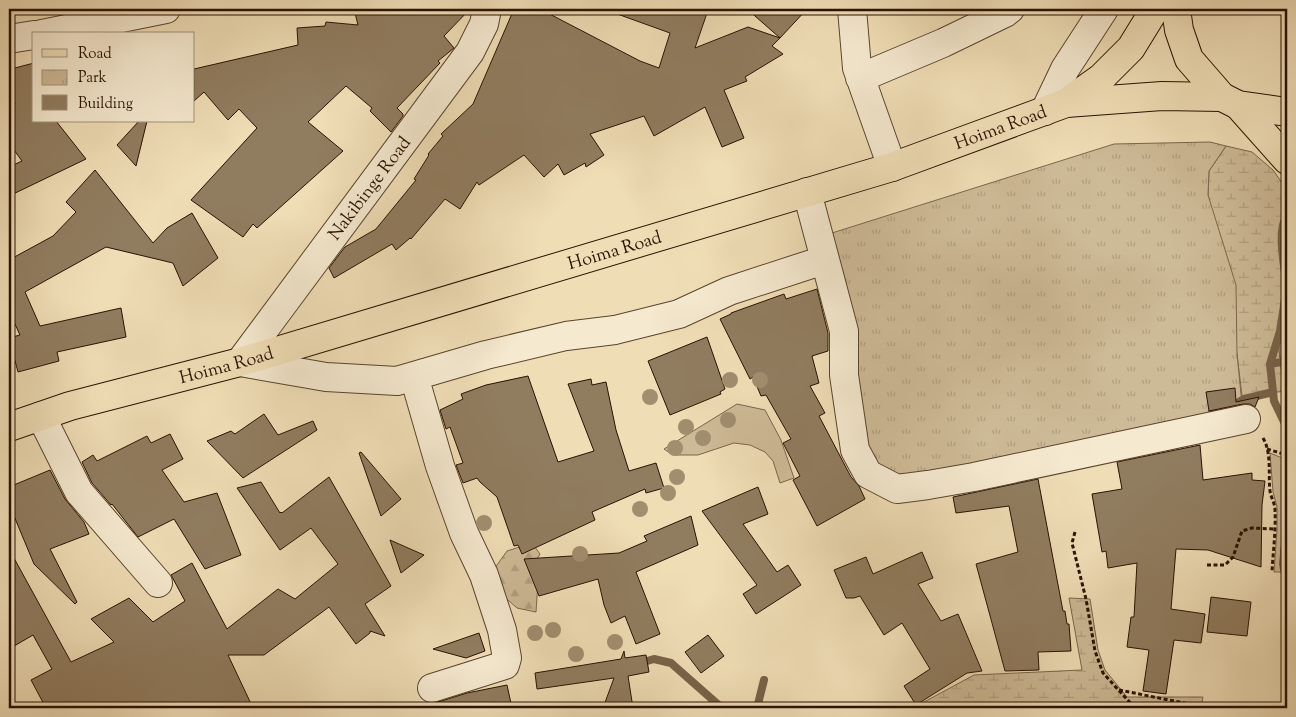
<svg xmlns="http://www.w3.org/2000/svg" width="1296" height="717" font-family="'Sorts Mill Goudy',serif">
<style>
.grass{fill:#cdba96;stroke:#7b664c}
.forest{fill:url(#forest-firs);stroke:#7b664c}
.wetland{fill:url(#wetland-marsh);stroke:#7b664c}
.park{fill:url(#park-tufts);stroke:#7b664c}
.water{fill:url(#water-waves);stroke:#786248}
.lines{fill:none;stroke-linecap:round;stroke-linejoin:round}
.shore{stroke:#6a553c;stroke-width:1}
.stream{stroke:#786248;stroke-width:8}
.building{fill:#907c5f;stroke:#291201}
.minor-casing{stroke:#5a452e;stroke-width:30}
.major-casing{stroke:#291201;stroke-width:30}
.highway-casing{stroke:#291201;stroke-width:30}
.path{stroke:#291201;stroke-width:3;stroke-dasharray:4 2.5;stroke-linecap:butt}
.minor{stroke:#f5e9cf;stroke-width:28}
.major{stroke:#efddb5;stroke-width:28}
.highway{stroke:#efddb5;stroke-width:28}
.tree{fill:#a18e6f}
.labels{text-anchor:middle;stroke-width:5;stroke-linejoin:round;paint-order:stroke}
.street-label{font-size:18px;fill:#291201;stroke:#f5e9cf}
</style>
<defs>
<pattern id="forest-firs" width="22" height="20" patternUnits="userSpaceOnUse" patternTransform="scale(1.25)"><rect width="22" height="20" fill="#cdba96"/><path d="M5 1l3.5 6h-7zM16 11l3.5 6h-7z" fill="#b09f80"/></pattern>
<pattern id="wetland-marsh" width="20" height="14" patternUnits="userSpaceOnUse" patternTransform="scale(1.25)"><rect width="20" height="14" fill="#cdba96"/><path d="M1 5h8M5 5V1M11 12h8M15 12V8" fill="none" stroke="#b09f80"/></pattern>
<pattern id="park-tufts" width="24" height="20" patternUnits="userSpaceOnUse" patternTransform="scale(1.25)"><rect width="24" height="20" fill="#cdba96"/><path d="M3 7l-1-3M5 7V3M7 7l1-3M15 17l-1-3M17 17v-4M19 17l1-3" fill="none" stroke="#b09f80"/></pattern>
<pattern id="water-waves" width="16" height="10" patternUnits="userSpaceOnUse" patternTransform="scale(1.25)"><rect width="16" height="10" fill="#ac9878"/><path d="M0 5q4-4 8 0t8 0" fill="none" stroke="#8c7b60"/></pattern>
</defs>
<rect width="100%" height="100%" fill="#efddb5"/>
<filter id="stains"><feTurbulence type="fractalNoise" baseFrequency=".004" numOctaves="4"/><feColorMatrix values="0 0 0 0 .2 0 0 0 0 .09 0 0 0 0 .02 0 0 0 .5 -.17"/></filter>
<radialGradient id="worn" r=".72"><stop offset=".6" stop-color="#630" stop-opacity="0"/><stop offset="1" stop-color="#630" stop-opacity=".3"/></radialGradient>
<path class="grass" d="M737,404l28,6 16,30 13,38 -14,5 -7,-22 -8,-9 -15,-7 -16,-2 -36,12h-25l-9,-6z
M1270,453l17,7c0,16 2,34 0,51 -2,20 -10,41 -4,61h-9l3,-42v-23l-4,-15z"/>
<path class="forest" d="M532,543l8,11 -9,16 7,12 -2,30 -19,-4 -17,-15 -8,-21 15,-21z"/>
<path class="wetland" d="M1226,146l26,6 21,18 14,20v128h-2l-5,9 -1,23 3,24 5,8v9l-45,5 -5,-42 -29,-159 1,-24z
M1069,598l21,1 8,51 7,20 22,27h76l-2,11h-288l61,-33 108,-5z"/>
<path class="park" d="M1210,142l16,4 -17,25 -1,24 28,90 1,69 6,60 -338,68 -38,-20 -35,-229 282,-89z"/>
<path class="water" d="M1285,318h2v64l-5,-8 -3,-24 1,-23z"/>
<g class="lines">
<path class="shore" d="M1287,324c-6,10 -3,38 0,50"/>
<path class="stream" d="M1287,216c-11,13 -2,54 0,71
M1287,361l-17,3 4,37 13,27
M1270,364l10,-33 7,-44
M1212,413l17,-5 15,-9 25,-6h4
M1287,524l-4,40 4,21
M637,664l17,-5 17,4 51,45
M757,708l7,-28"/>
</g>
<path class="building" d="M354,9h116l-26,27 10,12 -16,13 2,2 -43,45 6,6v2l-12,16 -21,-21 2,-3 -26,-22 -38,36 35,29 -86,77 -4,-4 -10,13 -52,-37 66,-72 -18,-19 -11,11 -24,-28 -10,9v-32l104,-24 -1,-17 28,-2 1,-4 32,3z
M514,9h26l100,52 19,7 11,-35 -61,-22 1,-2h84l13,4 -12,35 53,-21 32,11 -8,8 11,8 -38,23 2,4 -23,9 20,48 -22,9 -17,-40 -51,29 -10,-20 -54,18 14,21 -18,12 -1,-4 -21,12 -6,-11 -14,13 -20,-22 -45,30 -2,-3 -17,27 -15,-10 -34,40 -1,-1 -14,12 -4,-6 -58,34 -5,-10 16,-21 31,-18 40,-49 -2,-1 15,-24 -1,-1 15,-18 -2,-2 32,-30z
M747,9h60l-27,29z
M34,63v58h22l30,38 -77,37v-29l13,-6 -13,-18v-34l6,-5 -6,-23v-16l2,4z
M139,121h8l-11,45 -19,-21z
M95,170l58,73 14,-15 25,-15 26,45 -35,28 -10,-23 -67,-16 -81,45 15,34 81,-18 5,29 -69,15 2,9 -41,11 -9,-34 11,-3 -11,-24v-53v2l44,-24 23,-24 -10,-10z
M817,289l11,44v18l-16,5 7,27 -9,3 15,27 -6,3 32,61 8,9 6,13 -48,27 -24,-46 7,-4 -17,-33 8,-4 -25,-44 -5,1 -8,-19 -3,2 -30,-60 11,-5v-1l53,-19 2,5z
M707,337l18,52 -5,3 1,2 -51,21 -22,-54z
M528,376l30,86 36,-11 -26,-67 23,-5 1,6 14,-3 10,48 13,41 27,-8 8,25 -18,5 -1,-4 -53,23 3,8 -73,34 -4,-9 -4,1 -17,-49 -17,-15 -3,-4 -14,5 -7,-18 7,-2 -13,-36 -4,2 -6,-19 23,-11 -2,-5 25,-9z
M1235,388l1,14 23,-5 -4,10 -5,-3h-7l-34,7 -3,-19z
M264,414l14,21 35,-14 4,9 -74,48 -36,-37 24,-10 4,3z
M170,434l13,25 -21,11 22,32 33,-9 24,62 -36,14 -31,-50 -36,18 -26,-33 -1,1 -19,-22 -10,-21 11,-7 4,6 50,-25 4,7z
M1200,445l3,35 49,-7v7l13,1 -3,24 -1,62 -53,-17 -32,-1 -5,60 34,5 -4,29 -27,-3 -8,54 -23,-3 6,-41 -22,-3 4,-30h3l3,-54 -29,5 -2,-17 -4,1 -10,-58 30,-5 -5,-27z
M361,452l40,47 -20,17 -22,-63z
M50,470l15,29 19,23 5,12 -39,15 27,53 -2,2 -41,-40 -25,-60v-17z
M329,477l62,109 -26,18 20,32 -15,-5v2l-14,11 -27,-37 -65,48h-36l25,53h-207l-15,-28 21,-11 -19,-34 -24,14v-100l62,113 43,-20 -23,-23 38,-21 24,24 32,-21 -14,-26 21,-12 35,66 51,-40 17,10 43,-35 -27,-36 -31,22 -43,-62 24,-6 19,31 1,-1 1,1z
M1038,479l25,132h2l2,13h2l2,27 -33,1 1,18 -34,1 -29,-107 42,-12 -9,-46 -53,7 -3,-16z
M758,487l10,27 -25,10 34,48 11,-7 13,20 -45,29 -13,-20 14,-9 -55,-74z
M691,516l7,29 -62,27 24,62 -24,10 -11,-28 -14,7 -7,-18 -6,-26 -59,17 -15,-37 95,-6 28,-12 -3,-5z
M390,540l34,15 -23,18z
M922,552l11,26 -15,6 23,37 17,-7 24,57 -15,2 -51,32 -12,-19 26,-17 -28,-46 -18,12 -24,-39 -6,2h-8l-12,-28 32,-13 7,17z
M1211,597l40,5 -4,34 -40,-4z
M479,633l6,18 -19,7 -33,-9z
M708,635l16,21 -23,17 -16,-21z
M624,651l1,7 21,-3 3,17 -21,4 5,32h-30l11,-30 -77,11 -2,-16 86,-14z
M507,685l5,23h-73l-1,-6 29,-9z"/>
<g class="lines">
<g class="minor-casing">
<path id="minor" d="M487,9l-3,15 -14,28 -230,310 86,15 71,4 89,-26 80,-19 49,-6 64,-16 50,-23 95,-31
M852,9l5,59 35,99
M42,34l124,-25
M9,39l25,-4
M860,78l83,-35 62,-30 5,-4
M1045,111l20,-42 39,-60
M807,192l37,139v44l11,75 13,24 29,15 31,-4 46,-8 272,-58
M414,376l26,90 24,67 20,42 18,55 5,28 -2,7 -73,23
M41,416l38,76 79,91"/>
</g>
<g class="major-casing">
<g id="major">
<path d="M1176,9l3,21 10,29 33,38 16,8 49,7"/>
<path d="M1066,103l35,-25 30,-30 24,-39"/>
<path id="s1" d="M9,427l61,-21 170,-44 652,-195 174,-64 96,-7 60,1"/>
</g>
</g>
<g class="highway-casing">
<path id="highway" d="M1238,105l49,55"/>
</g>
<path class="path" d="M1263,438c9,15 5,37 7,53 1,7 5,12 5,19 1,21 -2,42 -3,62
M1267,449l20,6
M1075,532l-3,11 14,56 9,52 8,22 32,35
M1207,565h18l8,-8 9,-26 10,-3 23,1
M1119,690l90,18"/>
<use href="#minor" class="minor"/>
<use href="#major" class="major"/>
<use href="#highway" class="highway"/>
</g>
<g class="tree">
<circle cx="730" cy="380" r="8"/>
<circle cx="760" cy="380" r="8"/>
<circle cx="650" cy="397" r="8"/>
<circle cx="728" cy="420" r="8"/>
<circle cx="686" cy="427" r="8"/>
<circle cx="703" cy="438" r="8"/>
<circle cx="675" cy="448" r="8"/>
<circle cx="677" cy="477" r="8"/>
<circle cx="668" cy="493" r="8"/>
<circle cx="640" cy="509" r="8"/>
<circle cx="484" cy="523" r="8"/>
<circle cx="580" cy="554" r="8"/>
<circle cx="553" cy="630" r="8"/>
<circle cx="535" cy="633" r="8"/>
<circle cx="615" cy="642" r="8"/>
<circle cx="576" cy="654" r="8"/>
</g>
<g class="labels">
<g class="street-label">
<text dy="6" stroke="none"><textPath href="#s1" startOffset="1036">Hoima Road</textPath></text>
<text transform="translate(369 188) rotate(-53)" y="6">Nakibinge Road</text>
<text dy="6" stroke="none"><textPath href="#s1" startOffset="631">Hoima Road</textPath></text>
<text dy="6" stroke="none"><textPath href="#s1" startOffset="226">Hoima Road</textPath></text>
</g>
</g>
<rect width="1296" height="717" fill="none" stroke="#efddb5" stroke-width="30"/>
<rect x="10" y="10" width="1276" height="697" fill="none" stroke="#291201" stroke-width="2.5"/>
<rect x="15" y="15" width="1266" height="687" fill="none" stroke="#291201"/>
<rect x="32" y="32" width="162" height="90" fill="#f5e9cf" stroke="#a3937d"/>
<rect x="42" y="49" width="25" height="8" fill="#efddb5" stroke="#a3937d"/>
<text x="78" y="58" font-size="15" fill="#291201">Road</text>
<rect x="42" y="70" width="25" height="15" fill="url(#park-tufts)" stroke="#a3937d"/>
<text x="78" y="82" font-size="15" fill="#291201">Park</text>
<rect x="42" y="95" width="25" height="15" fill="#907c5f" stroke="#a3937d"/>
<text x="78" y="108" font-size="15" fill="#291201">Building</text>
<rect width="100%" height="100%" filter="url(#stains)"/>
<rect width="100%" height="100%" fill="url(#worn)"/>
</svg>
